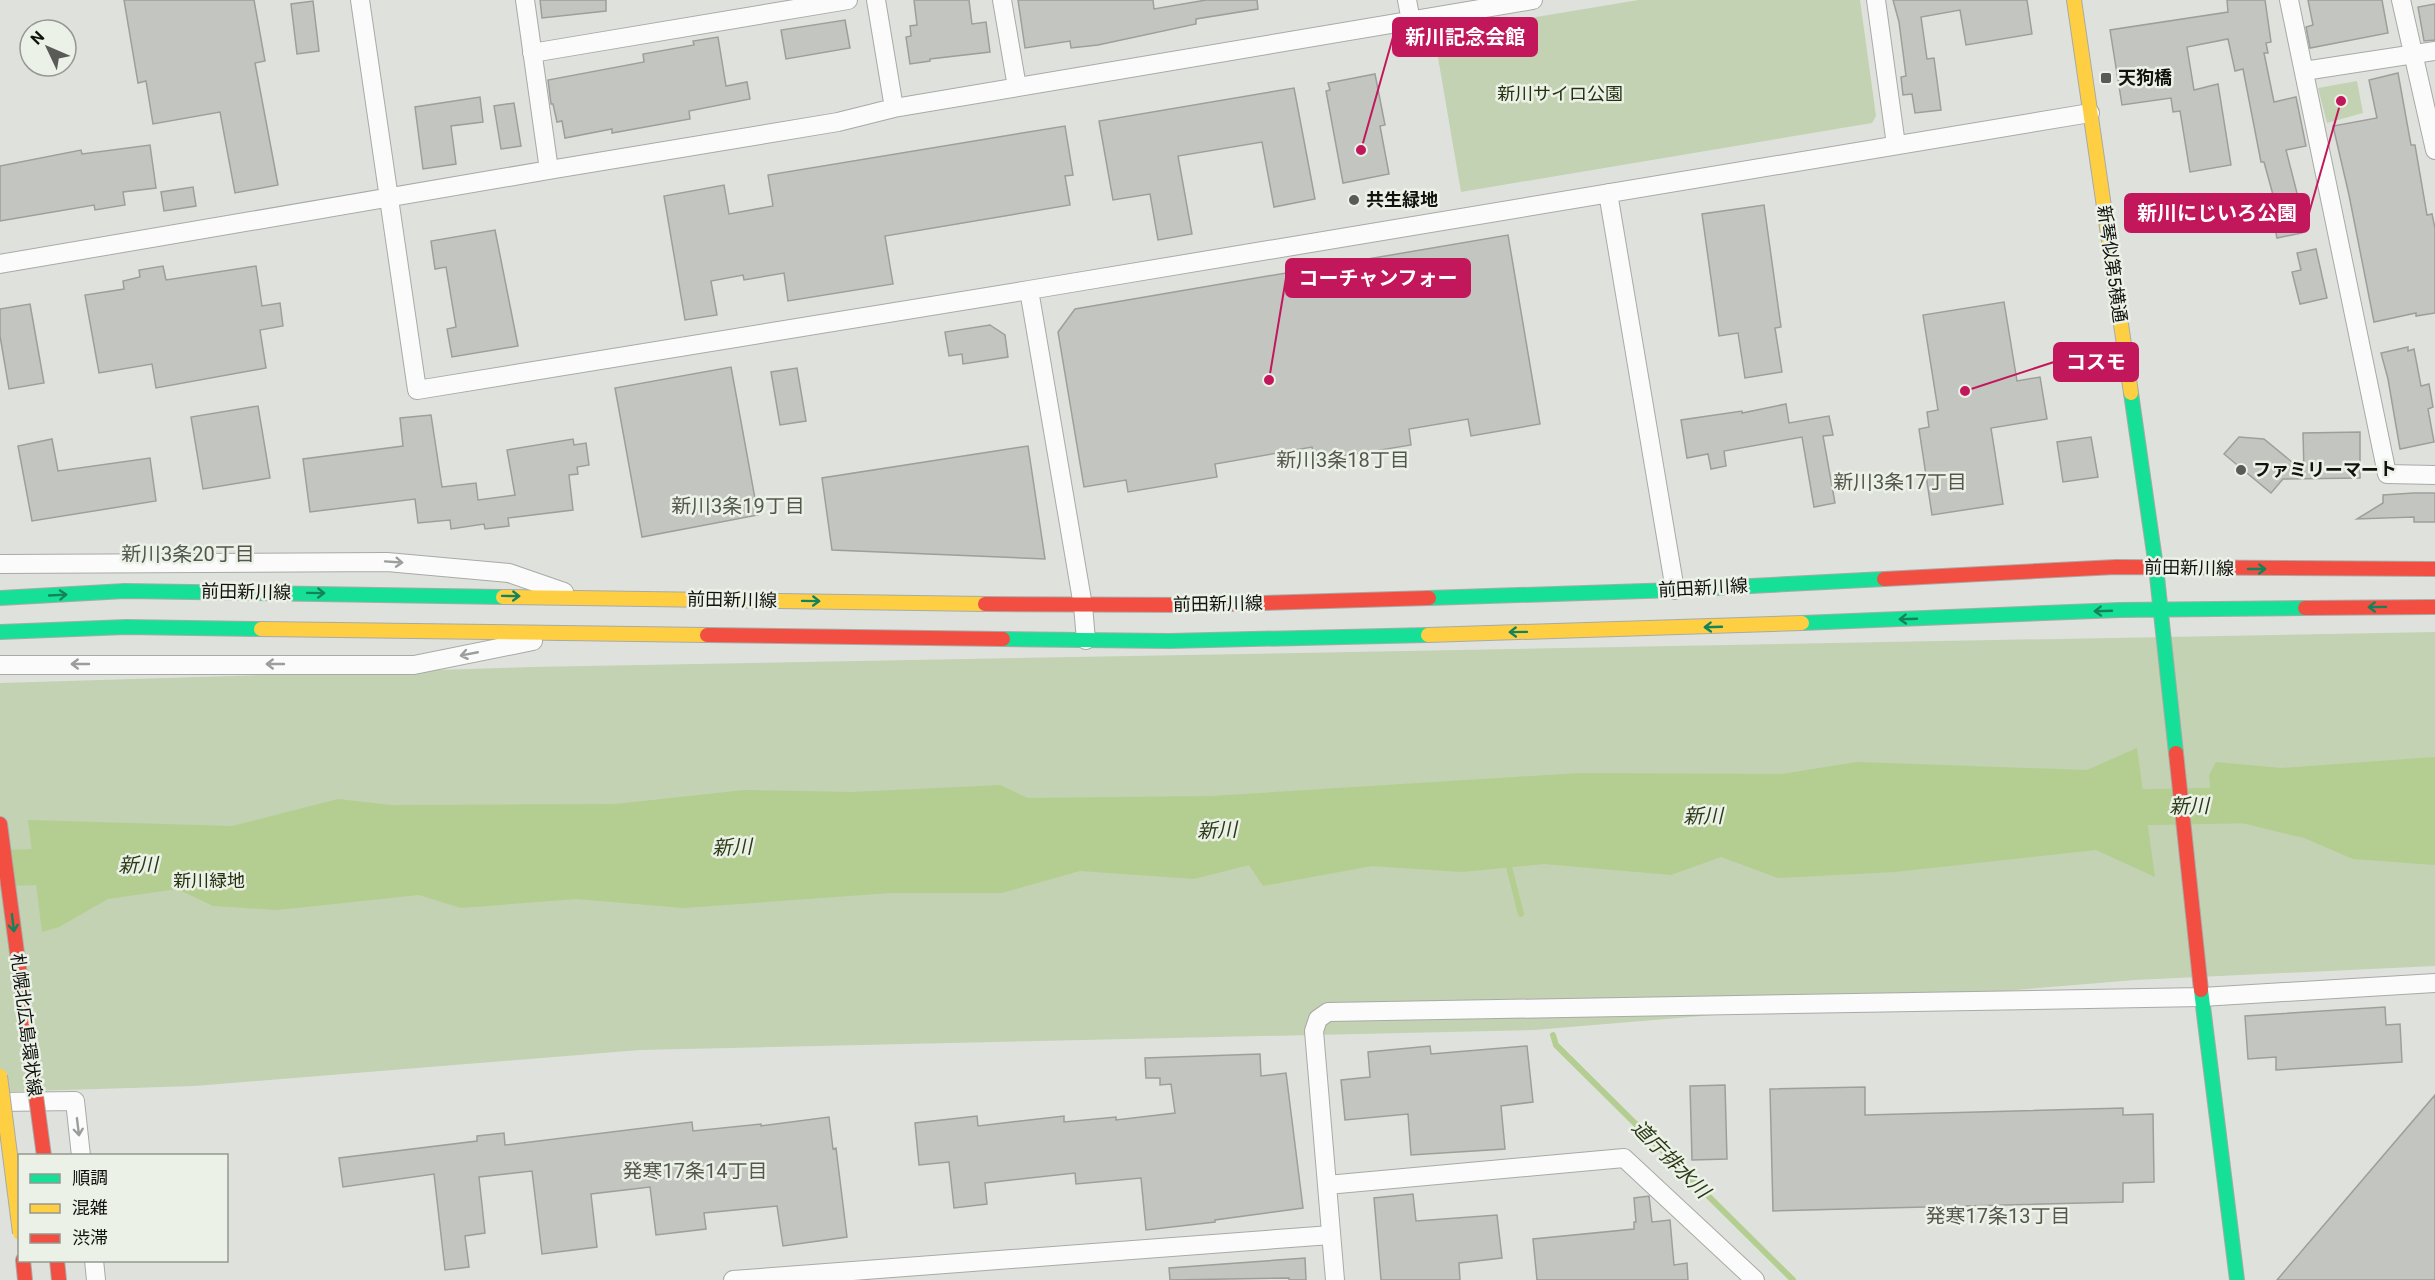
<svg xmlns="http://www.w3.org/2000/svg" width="2435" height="1280" font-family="Roboto,'Noto Sans JP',sans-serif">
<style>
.green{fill:#c3d2b2}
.water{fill:#b3ce90}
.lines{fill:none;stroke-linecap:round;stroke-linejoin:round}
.stream{stroke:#b3ce90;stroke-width:6}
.river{stroke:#b3ce90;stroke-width:36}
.building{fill:#c2c5c0;stroke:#9d9f9b;stroke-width:1.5}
.street-casing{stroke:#a8aaa6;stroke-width:20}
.fast-casing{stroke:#a8aaa6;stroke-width:16}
.slow-casing{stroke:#a8aaa6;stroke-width:16}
.jam-casing{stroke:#a8aaa6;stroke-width:16}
.street{stroke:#fafbfa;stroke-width:18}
.fast{stroke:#16e098;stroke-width:14}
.slow{stroke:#ffcf43;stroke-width:14}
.jam{stroke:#f24e42;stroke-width:14}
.slow-bridge-casing{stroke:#a8aaa6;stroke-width:16;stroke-linecap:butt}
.jam-bridge-casing{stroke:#a8aaa6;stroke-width:16;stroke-linecap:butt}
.slow-bridge{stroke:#ffcf43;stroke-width:14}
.jam-bridge{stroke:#f24e42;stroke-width:14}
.oneway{stroke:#9c9e9c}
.oneway2{stroke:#13835a}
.poi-dot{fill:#585b56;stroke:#ecf1e7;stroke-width:2}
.labels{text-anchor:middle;stroke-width:5;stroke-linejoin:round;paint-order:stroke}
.poi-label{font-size:18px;font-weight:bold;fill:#10120e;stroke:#ecf1e7;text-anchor:start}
.park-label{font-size:18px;fill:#23310e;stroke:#ecf1e7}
.street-label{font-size:18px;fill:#10120e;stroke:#ecf1e7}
.neighbourhood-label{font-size:20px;fill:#53574e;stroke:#ecf1e7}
.water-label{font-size:20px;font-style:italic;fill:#2a3916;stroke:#ecf1e7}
.leader{fill:none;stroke:#c2185b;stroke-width:2}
.callout-dot{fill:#c2185b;stroke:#ecf1e7;stroke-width:2}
.callout{fill:#c2185b;stroke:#c2185b;stroke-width:2}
.callout-label{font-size:20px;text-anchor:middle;font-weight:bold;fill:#fff}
</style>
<rect width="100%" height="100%" fill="#dfe2dc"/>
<path class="green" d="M1638,0h222l16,116 -4,7 -411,69 -27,-158z
M2357,81l6,32 -36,10 -9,-35z
M2435,632v334l-300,14 -601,50 -894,20 -445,36 -195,6v-409l531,-16z"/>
<path class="water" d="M2137,748l18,129 -59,-27 -201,22 -117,6 -57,-21 -50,18 -127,-11 -82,8 -90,-6 -109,20 -14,-21 -55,14 -114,-8 -78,22h-111l-208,15 -107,-9 -115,9 -42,-13 -142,15 -64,-4 -36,-17 -69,10 -49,28 -17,5 -14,-112 204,6 106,-27 54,6 223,-1 129,-14 108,2 148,-7 28,13 183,-2 368,-23 202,1 76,-12 230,8z
M2435,757v108l-82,-6 -49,-21 -91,-22 -4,-41 7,-13 65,6z"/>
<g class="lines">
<path class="stream" d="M1507,859l14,55
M1553,1035l3,10 237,235"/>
<path class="river" d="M2097,808l163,-3
M0,868l83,-2"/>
</g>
<path class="building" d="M124,0h130l11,61 -10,2 23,122 -43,8 -15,-81 -67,12 -7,-43 -8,2z
M540,0h66v11l-64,7z
M914,0h55l3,24 14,-2 4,30 -60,7v2l-20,3 -4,-27 5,-1 -1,-10 7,-1z
M1018,0h135l1,9 52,-9h51l1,9 -62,10v5l-98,21 -27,3 -1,-7 -45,7z
M1893,0h134l5,34 -66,11 -6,-35 -39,7 6,42 7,-1 7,52 -26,3 -3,-19 -9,1 -2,-18 5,-1 -7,-54z
M2227,0h38l6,42 -5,1 2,10h-4l10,49 22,-5 10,49 -20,4 12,47 -3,1 7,35 -25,5 -5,-24 6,-1 -14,-51h-3l-18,-93 -8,2 -7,-32 -41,8 7,43 24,-6 13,81 -41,7 -10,-61 -7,1 -2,-14 -49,7 -12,-75 118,-18z
M2308,0h74l6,33 -78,15 -4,-21 7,-2z
M313,1l6,50 -22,3 -6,-50z
M2435,4v36l-11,1 -6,-34z
M845,20l5,28 -64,11 -5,-29z
M718,37l8,49 21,-4 3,17 -61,12 1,8 -78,14v-4l-47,9 -3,-17 -5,1 -4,-18h-2l-3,-24 96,-18 -1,-8 51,-9 -1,-4z
M2398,73l13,72h4l12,70 5,-1 3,14v85l-19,3v-3l-42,9 -25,-127 -16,-69 44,-8 -8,-38z
M1375,74l10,51 -5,1 9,48 -46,9 -17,-92 4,-1 -2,-7z
M1294,88l21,111 -41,8 -12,-65 -84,14 14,78 -34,6 -8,-46 -37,6 -14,-79z
M480,97l3,25 -32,4 5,38 -33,5 -8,-62z
M514,103l7,43 -20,3 -7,-43z
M1065,126l8,49 -8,1 5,29 -185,31 8,48 -105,17 -4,-28 -40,7 -1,-5 -32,6 6,34 -32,5 -21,-124 60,-11 5,29 44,-8 -5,-31z
M150,145l6,43 -33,4 2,13 -30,5 -1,-5 -94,16v-55l81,-16 1,4z
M193,187l3,19 -32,5 -3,-19z
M1764,205l17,122 -6,1 7,44 -37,6 -7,-45 -19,3 -17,-122z
M495,230l23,116 -66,11 -5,-28 9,-2 -10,-60 -11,2 -4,-28z
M1508,235l32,189 -69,12 -3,-17 -59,10 2,16 -97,16 -2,-14 -97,17 2,13 -89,15 -2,-12 -42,7 -26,-155 17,-23z
M2316,249l11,49 -27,6 -8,-32 9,-2 -4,-17z
M163,266l3,14 90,-14 6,40 18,-3 3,23 -23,4 6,38 -110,20 -4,-24 -53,9 -14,-78 39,-6 -1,-8 17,-4 -1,-7z
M2004,302l13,79 23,-4 7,42 -56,9 12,76 -71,11 -13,-86 10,-2 -2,-15 11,-2 -15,-95z
M30,304l14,79 -35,6 -9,-53v-27z
M990,325l15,10 3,22 -45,7 -1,-10 -13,2 -4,-24z
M2408,347v4l6,-2 7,37 8,-2 4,23 -5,2 6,33 -34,7 -12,-70 -7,-26z
M731,367l27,148 -116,22 -27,-149z
M797,368l9,53 -26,4 -9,-53z
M1786,404l3,19 40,-7 4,19 -10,1 12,67 -21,4 -12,-70 -78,14 2,15 -15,3 -3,-15 -21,4 -6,-38 61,-9v2z
M258,406l12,72 -67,11 -12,-72z
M431,415l11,72 34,-4 2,17 37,-5 -8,-45 66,-11 1,6 12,-2 3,22 -12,2 1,7 -9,1 4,35 -65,8 1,8 -24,3 -1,-5 -33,5 -1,-9 -32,3 -3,-24 -105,13 -7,-53 100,-13 -3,-28z
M2360,432v46l-77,1 -12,14 -47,-39 15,-17 25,2 40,33 -1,-39z
M2091,437l7,40 -35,5 -6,-40z
M52,439l6,32 92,-13 6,43 -124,20 -14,-75z
M1028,446l17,113 -213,-9 -10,-72z
M2414,493h21v29h-21v-5l-57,2 26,-16v-8z
M2385,1007l1,18 14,-1 2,38 -126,8v-13l-28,2 -3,-43z
M1430,1046l1,8 96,-8 6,56 -32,4 4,43 -94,6 -3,-41 -63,6 -4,-40 29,-3 -2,-25z
M1260,1054l1,22 25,-3 17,135 -88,12v2l-69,8 -5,-52 -65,6 -1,-11 -90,10 2,21 -33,4 -5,-46 -30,3 -4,-42 62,-7 1,10 86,-10v6l52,-5v3l59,-7 -4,-29 -11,1v-7h-14l-1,-20z
M1725,1085l2,74 -35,1 -2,-74z
M1865,1087v28l258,-7v7l30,-1 1,68 -31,1v19l-350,9 -3,-122z
M2435,1095v185h-158z
M829,1117l4,32 3,-1 11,89 -64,9 -6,-40 -73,7 2,16 -50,6 -6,-48 -59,7 6,53 -55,7 -10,-83 -53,6 6,56 -20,3 4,31 -24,3 -11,-96 -91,13 -4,-29 138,-17v-5l27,-3 1,12 187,-23 1,9 68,-7v2z
M1413,1194l3,27 81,-6 5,43 -43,5 1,17h-79l-7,-82z
M1649,1196l3,26 18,-2 4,45 13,-2 1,17h-151l-4,-41 101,-10v-7h2l-2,-24z
M1305,1258l1,22h-17v-2l-119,2 -1,-12z"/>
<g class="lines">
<g class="street-casing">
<path id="street" d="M360,0l57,390 612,-100 54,316 3,34
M525,0l24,170
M876,0l18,108 639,-108
M1002,0l15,87
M1407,0l4,21
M1876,0l20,145
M2289,0l98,474 48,1
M2401,0l34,150
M532,53l316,-53
M2304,71l131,-20
M1608,193l67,397
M0,264l549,-94 289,-48 56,-14
M1029,290l1061,-177
M0,564l387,-2 122,11 55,19
M0,665h414l119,-24
M0,1102l75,-1 6,55
M1327,1185l297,-27 131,122
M94,1260l2,20
M733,1280l598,-45
M1335,1280l-21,-249 4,-12 10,-7 874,-15 233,-14"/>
</g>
<g class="fast-casing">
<path id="fast" d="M2131,393l25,174 20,186
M0,598l125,-7 378,6
M1429,598l246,-8 209,-11
M1802,623l318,-13 185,-2
M0,632l126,-5 135,2
M1003,639l166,2 259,-6
M2201,990l36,290"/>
</g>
<g class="slow-casing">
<path id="slow" d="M2074,0l57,393
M503,597l482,7
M261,629l446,6
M1428,635l374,-12"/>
</g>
<g class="jam-casing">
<path id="jam" d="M1884,579l232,-12 319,2
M985,604l211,1 233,-7
M2305,608l130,-1
M707,635l296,4
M2176,753l25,237
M0,824l35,265
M23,1260l2,20
M57,1260l2,20"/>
</g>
<use href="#street" class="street"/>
<use href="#fast" class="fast"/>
<use href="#slow" class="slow"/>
<use href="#jam" class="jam"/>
<g class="slow-bridge-casing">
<path id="slow-bridge" d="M0,1076l20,157"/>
</g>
<g class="jam-bridge-casing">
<path id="jam-bridge" d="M35,1089l9,67"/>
</g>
<use href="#slow-bridge" class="slow-bridge"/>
<use href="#jam-bridge" class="jam-bridge"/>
</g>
<defs><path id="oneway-shaft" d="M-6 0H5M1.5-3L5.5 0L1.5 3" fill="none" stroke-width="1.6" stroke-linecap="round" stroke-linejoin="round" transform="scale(1.5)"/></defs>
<g class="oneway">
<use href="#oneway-shaft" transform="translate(394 562) rotate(4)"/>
<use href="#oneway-shaft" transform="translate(469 654) rotate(169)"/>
<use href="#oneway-shaft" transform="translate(80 664) rotate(-180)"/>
<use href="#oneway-shaft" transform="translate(275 664) rotate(-180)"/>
<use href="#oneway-shaft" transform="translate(78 1127) rotate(83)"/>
</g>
<g class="oneway2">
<use href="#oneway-shaft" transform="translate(2257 569)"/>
<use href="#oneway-shaft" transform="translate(316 593) rotate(1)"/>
<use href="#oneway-shaft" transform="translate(58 595) rotate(-3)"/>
<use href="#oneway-shaft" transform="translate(511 596) rotate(1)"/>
<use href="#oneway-shaft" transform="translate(811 601) rotate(1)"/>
<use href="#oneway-shaft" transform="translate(2377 607) rotate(179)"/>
<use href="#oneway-shaft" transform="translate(2103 611) rotate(178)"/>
<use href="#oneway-shaft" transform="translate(1908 619) rotate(178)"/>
<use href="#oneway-shaft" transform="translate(1713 627) rotate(178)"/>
<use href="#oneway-shaft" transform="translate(1518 632) rotate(179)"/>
<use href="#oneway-shaft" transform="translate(13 923) rotate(83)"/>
</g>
<g class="poi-dot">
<rect x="2100" y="72" width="12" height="12" rx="3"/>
<circle cx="1354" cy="200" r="6"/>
<circle cx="2241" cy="470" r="6"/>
</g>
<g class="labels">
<g class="poi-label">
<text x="2118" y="84">天狗橋</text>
<text x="1366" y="206">共生緑地</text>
<text x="2253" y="476">ファミリーマート</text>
</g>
<g class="park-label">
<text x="1560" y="100">新川サイロ公園</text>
<text x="209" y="887">新川緑地</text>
</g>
<g class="street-label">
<text transform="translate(2112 264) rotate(82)" y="6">新琴似第5横通</text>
<text transform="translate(2189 568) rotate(1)" y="6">前田新川線</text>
<text transform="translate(1703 588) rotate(-3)" y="6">前田新川線</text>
<text transform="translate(246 592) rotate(1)" y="6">前田新川線</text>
<text transform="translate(732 600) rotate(1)" y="6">前田新川線</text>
<text transform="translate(1218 604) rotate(-1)" y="6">前田新川線</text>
<text transform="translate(26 1025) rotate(83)" y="6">札幌北広島環状線</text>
</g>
<g class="neighbourhood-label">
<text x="1343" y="467">新川3条18丁目</text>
<text x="1900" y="489">新川3条17丁目</text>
<text x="738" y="513">新川3条19丁目</text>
<text x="188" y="561">新川3条20丁目</text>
<text x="695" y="1178">発寒17条14丁目</text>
<text x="1998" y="1223">発寒17条13丁目</text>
</g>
<g class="water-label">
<text transform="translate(2189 806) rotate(-1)" y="7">新川</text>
<text transform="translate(1703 816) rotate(-1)" y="7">新川</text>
<text transform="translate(1217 830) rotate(-2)" y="7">新川</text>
<text transform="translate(732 847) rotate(-2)" y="7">新川</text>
<text transform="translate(138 865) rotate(-1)" y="7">新川</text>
<text transform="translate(1671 1159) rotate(45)" y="7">道庁排水川</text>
</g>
</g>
<path class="leader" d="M1361 150L1393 37M2341 101L2309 213M1269 380L1286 278M1965 391L2054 362"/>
<g class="callout-dot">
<circle cx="1361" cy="150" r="6"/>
<circle cx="2341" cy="101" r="6"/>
<circle cx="1269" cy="380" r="6"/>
<circle cx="1965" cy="391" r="6"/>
</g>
<g class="callout">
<rect x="1393" y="18" width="144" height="38" rx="6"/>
<rect x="2125" y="194" width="184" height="38" rx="6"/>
<rect x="1286" y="259" width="184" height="38" rx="6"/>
<rect x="2054" y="343" width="84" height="38" rx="6"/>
</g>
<g class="callout-label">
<text x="1465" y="44">新川記念会館</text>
<text x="2217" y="220">新川にじいろ公園</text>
<text x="1378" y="285">コーチャンフォー</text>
<text x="2096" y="369">コスモ</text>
</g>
<rect x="18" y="1154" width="210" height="108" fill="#ecf1e7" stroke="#949890" stroke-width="1.5"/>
<rect x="30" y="1174" width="30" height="9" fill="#16e098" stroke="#949890" stroke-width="1.5"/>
<text x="72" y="1184" font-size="18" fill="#10120e">順調</text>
<rect x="30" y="1204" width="30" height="9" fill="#ffcf43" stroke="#949890" stroke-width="1.5"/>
<text x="72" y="1214" font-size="18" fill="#10120e">混雑</text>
<rect x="30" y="1234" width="30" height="9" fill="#f24e42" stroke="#949890" stroke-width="1.5"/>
<text x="72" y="1244" font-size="18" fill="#10120e">渋滞</text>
<g transform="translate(48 48) rotate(314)"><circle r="28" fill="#ecf1e7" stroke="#949890" stroke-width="1.5"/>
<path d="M0-4.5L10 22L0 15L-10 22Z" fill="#585b56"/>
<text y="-9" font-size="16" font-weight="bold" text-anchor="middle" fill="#10120e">N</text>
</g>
</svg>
